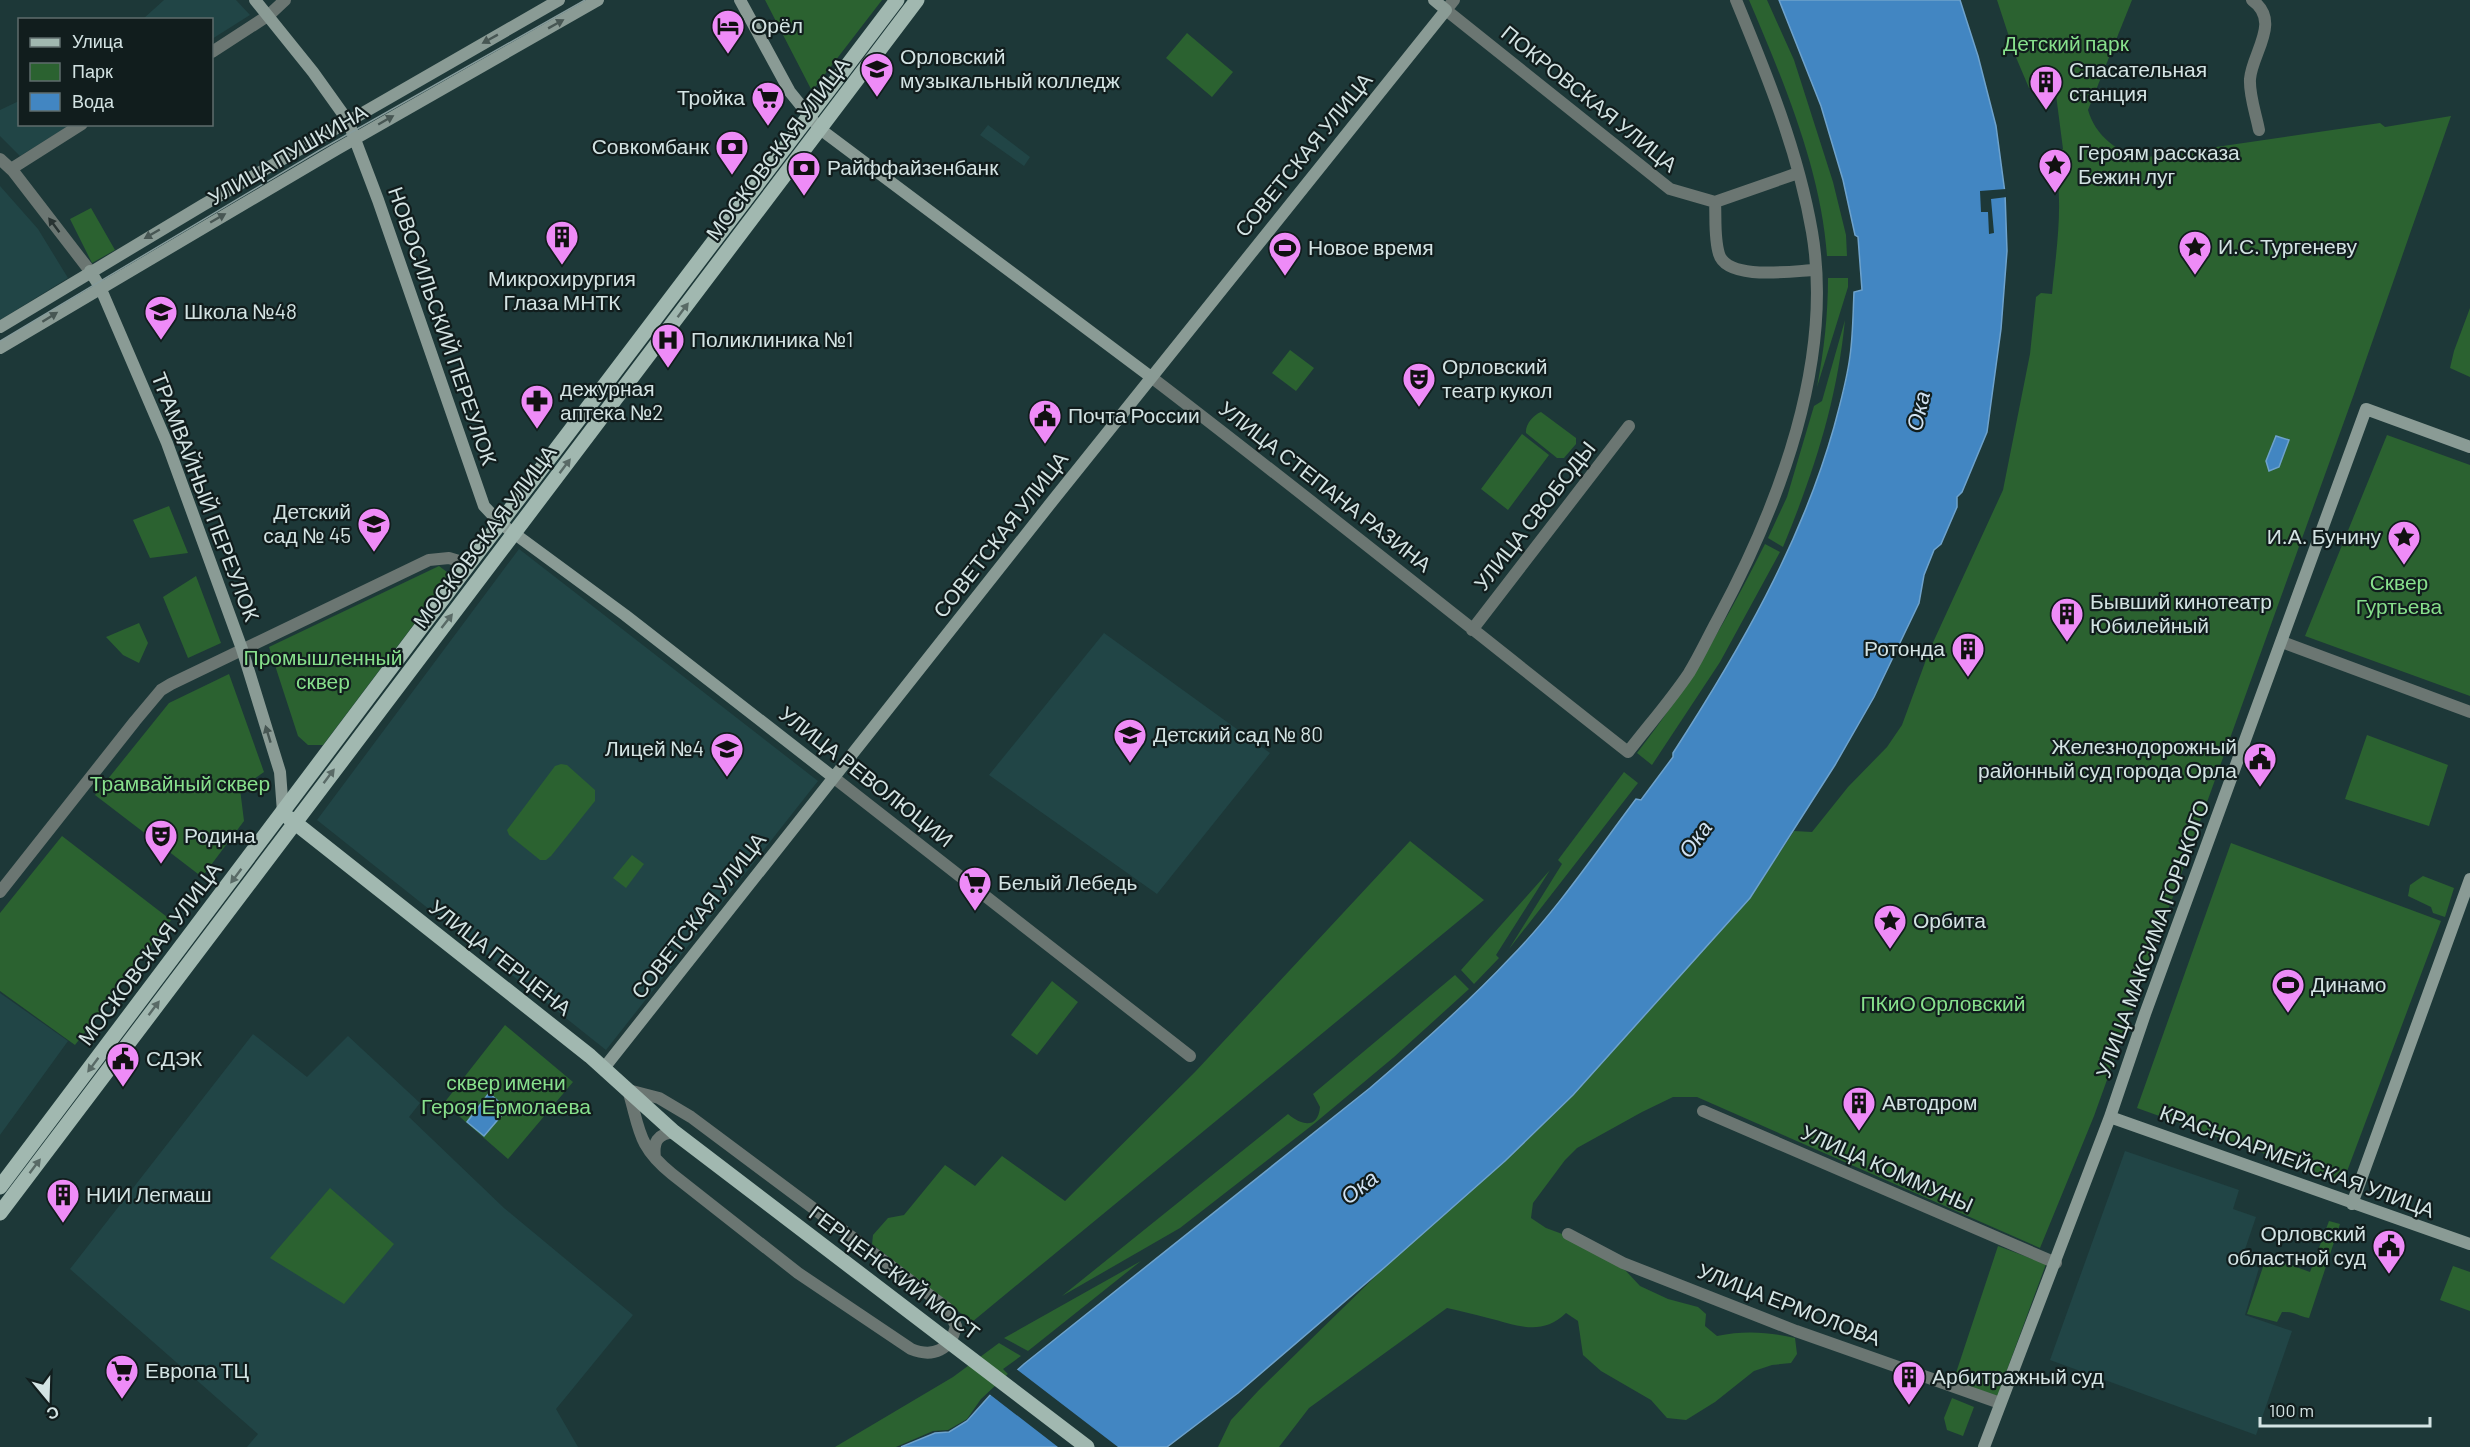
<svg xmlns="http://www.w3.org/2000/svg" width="2470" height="1447" font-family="Barlow,sans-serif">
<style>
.built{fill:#214546}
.green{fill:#2b6230}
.water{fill:#4286c2;stroke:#6ea2cc;stroke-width:1.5}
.pier{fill:#1d3838}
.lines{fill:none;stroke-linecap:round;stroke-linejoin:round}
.street{stroke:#6b7672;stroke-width:12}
.secondary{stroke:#8a9b95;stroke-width:12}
.primary{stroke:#a1b8b0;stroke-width:15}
.tram{stroke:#879c9c;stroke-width:1.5}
.oneway{fill:#475653}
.oneway2{fill:#283332}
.oneway3{fill:#596a66}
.labels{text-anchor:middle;stroke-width:4.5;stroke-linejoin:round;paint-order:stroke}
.poi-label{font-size:21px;fill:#d3e3e3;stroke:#111d1d;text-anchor:start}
.park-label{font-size:21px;fill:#87e08c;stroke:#111d1d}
.street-label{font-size:21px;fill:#d3e3e3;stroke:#111d1d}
.water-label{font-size:22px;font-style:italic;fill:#d1e2f2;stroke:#111d1d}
</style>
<rect width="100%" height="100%" fill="#1d3838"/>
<path class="built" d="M164,0h72l14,15 -38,24v-19l-69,-1z
M19,101l1,23 50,1 -50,31 -20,-20v-26z
M988,125l42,32 -6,9 -44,-31z
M0,186l38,43 30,49 -68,42z
M519,549l299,232 -212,269 -289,-230z
M1104,633l166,120 -113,141 -168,-119z
M0,993l68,48 -68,94z
M253,1034l54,43 41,-41 72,67 -11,14 95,91 129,107 -77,94 22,38h-331l11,-13 -188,-165z
M2125,1151l114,39 -6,19 23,8 -15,44 18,7 -14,47 47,16 -36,104 -206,-75z"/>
<path class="green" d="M765,0h117l-70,91z
M1749,0h18l27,60 39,122 13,53 1,21h-20c-6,-87 -44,-176 -78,-256z
M1997,0h135l-44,110c8,26 24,35 46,49l246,-36 5,4 66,-11 -97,278 -260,722 -54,132 -343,-151h-24l-31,15 -65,36 -12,12 -32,43 -2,15 15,10 38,14 42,29 14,15 28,13 30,8 8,7 -1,12 12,10c28,-6 51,-4 78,2l2,16 -6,9 -19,2 -18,6 -39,31 -29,18 -19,-2 -16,-18 -50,-29 -18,-16 -5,-34 -12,-8c-25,24 -49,12 -78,5 -14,-4 -28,-7 -41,-10l-138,100 -30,39h-61l13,-27 28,-30 126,-123 120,-106 68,-66 177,-197 44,-67 18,1 36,-45 39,-40 15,-22 28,-76 73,-159 27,-136 6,-57 5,-4 11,1c5,-51 12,-90 2,-141l9,-4 -8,-62 -5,-2 -21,3 -14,-33z
M1187,33l46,39 -21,25 -46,-39z
M91,208l24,42 -23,13 -22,-44z
M1828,278h20v9l-31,100c7,-36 11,-72 11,-109z
M2470,308v69l-20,-9 4,-17z
M1845,320c-8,81 -31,152 -62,227l-15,-9 19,-41 27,-91 8,-5z
M1290,350l24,18 -18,23 -24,-18z
M1541,412l35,26v6l-12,14h-7l-31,-25c-1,-8 7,-18 15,-21z
M1522,434l27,21 -41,55 -27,-21z
M2387,435l83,30v231l-165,-60z
M169,506l19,47 -38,5 -17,-38z
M1765,544l15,8 -60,110 -68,103 -15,-12c51,-65 91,-135 128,-209z
M439,566l12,9 -128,170h-15l-10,-9 -29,-89z
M196,576l25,67 -33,15 -25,-61z
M139,623l9,20 -9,20 -16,-8 -17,-18z
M229,674l35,98 -24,17 4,32 -42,56 -107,-82 74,-92z
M2367,735l81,30 -19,61 -84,-27z
M561,764l6,1 28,25v11l-44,55 -5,4h-6l-31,-25 -2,-5 48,-64z
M1624,772l14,11 -129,166 53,-85 -4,-4z
M62,836l109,84 -96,125 -75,-54v-78z
M1410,841l74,59 -512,422 -100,-78 1,-9 15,-17 16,-3 41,-50 30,21 27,-30 63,45 130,-129z
M2231,843l210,78 -98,261 -206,-74z
M632,855l12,9 -18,24 -13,-10z
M1550,870l-54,85 3,3 -25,26 -13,-14z
M2423,876l31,12 -9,29 -12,-4 -2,-6 -23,-11 2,-11z
M1455,975l14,14 -75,68 -79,66 -135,105 -118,68 226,-182c13,11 30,16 32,-7l-7,-13z
M1052,981l26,21 -41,53 -26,-20z
M505,1025l68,57 -65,77 -64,-56z
M330,1188l64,56 -50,60 -74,-46z
M2329,1221l11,3 -31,94c-13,-2 -11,-6 -27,-6l-5,10 -30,-8 17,-50 10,-5 36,13z
M1998,1246l48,18 -49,133 -44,-15z
M1141,1261l-113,90 -24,-13z
M2453,1266l17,6v39l-30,-11z
M999,1343l22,13 -18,13 5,5 -27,25 -14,20 -19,11 -15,1 -37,16h-61l118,-70z
M1952,1398l22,9 -11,29 -16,-6 -3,-12z"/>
<path class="water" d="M1779,0h181l18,56 18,70 9,67 2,58 -6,78 -14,103 -25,60 -5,5v10l-16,37 -7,6 -10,25 -5,28 -45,94 -39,68 -85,133 -177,197 -68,66 -120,106 -147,126 -71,54h-266l34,-14 14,-1 18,-11 25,-28 32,-29 346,-276c48,-41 97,-84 141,-131 47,-48 85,-105 125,-158l5,1 32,-43v-4c66,-102 128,-209 161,-326 6,-23 13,-47 16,-71 3,-21 3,-43 4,-64l8,-2 -4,-53 -3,-2 -12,-55 -22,-74z
M2276,436l13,4 -10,27 -10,4 -3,-10z
M489,1093l18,16 -23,27 -17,-14z"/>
<path class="pier" d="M2006,189l1,8 -16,2 3,34 -5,1 -1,-22h-7l-1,-21z
M1015,1368l103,79h-60l-70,-54z"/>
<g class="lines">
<path class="street" d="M1454,0l-8,10 224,179 45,13 83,-29
M2252,0c30,21 0,53 -2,79 -1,16 6,35 9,51
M212,52l57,-37 16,-15
M0,159l13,12 77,100
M11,169l71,-45
M1715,202c1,16 -1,36 4,52 8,27 73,17 96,16
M1151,377c161,123 318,250 477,375 20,-26 43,-52 61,-79 11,-18 20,-38 30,-56 60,-112 115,-256 93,-385 -14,-81 -45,-157 -76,-232
M1472,630l157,-204
M2282,642l188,70
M833,777l357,279
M0,892l135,-171 26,-31 10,-6 258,-124 20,-2 20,6
M628,1090l31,8 32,19 256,191 9,18c-5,24 -23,32 -45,23l-113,-76 -126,-99c-35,-28 -32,-45 -44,-84z
M1703,1111l353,152
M655,1158c-2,-16 2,-24 19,-26
M1568,1234l55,29 173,68 204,72"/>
<path class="secondary" d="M255,0l58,72 35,49 30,79 106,306 16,17 125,92 208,162
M740,0l50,92 30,37 331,248
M90,271l10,16 67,156 75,206 38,123 3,40
M0,327l203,-122 356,-205
M0,348l337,-199 261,-149
M604,1068l450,-569 392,-489 -12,-10
M2110,1117l360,127
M2352,1204l118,-325
M1984,1447l126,-330 35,-103 221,-605 104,38"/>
<path class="primary" d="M289,818l301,238 84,76 413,315
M0,1187l469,-623 428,-564
M0,1213l917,-1213"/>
<path class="tram" d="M0,341l320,-191 265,-150"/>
</g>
<defs><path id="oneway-solid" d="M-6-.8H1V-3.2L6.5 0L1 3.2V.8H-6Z" transform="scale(1.5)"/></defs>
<g class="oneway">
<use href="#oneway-solid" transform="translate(556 24) rotate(-29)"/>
<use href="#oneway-solid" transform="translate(490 39) rotate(151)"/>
<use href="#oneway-solid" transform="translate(386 120) rotate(-30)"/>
<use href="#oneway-solid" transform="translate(218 218) rotate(-30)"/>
<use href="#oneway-solid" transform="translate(152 234) rotate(150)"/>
<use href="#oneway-solid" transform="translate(50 317) rotate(-32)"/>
<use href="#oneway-solid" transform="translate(268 734) rotate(-107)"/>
</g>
<use class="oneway2" href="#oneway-solid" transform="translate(54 225) rotate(-127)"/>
<g class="oneway3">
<use href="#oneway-solid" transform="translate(683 310) rotate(-53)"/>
<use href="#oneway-solid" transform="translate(565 466) rotate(-53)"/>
<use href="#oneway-solid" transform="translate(447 621) rotate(-52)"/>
<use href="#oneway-solid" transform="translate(329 776) rotate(-53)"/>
<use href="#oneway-solid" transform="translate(236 876) rotate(127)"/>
<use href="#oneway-solid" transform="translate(154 1008) rotate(-53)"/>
<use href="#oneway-solid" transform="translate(93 1065) rotate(127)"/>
<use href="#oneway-solid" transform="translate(35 1166) rotate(-53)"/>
</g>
<defs>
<g id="hotel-pin" transform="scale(1.725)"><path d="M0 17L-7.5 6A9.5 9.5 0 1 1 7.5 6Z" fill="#ee8bf7" stroke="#111d1d"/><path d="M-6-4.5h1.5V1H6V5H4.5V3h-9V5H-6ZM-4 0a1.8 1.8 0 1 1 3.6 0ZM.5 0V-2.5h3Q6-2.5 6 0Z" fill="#111"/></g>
<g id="university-pin" transform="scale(1.725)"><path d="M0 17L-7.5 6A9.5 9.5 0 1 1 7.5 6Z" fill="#ee8bf7" stroke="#111d1d"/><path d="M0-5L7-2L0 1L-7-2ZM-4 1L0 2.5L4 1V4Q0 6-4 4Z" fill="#111"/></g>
<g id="building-pin" transform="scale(1.725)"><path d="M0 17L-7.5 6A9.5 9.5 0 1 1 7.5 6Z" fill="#ee8bf7" stroke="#111d1d"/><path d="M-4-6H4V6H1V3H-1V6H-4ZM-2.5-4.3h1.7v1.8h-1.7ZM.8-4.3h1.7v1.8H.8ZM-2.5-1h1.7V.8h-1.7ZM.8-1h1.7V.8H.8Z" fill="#111"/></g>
<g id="supermarket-pin" transform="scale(1.725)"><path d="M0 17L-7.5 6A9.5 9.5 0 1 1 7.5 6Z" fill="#ee8bf7" stroke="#111d1d"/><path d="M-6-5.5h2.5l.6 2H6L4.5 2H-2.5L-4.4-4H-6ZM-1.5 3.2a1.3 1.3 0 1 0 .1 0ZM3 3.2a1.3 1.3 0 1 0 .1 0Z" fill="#111"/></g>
<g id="bank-pin" transform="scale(1.725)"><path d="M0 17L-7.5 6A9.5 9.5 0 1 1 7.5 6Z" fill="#ee8bf7" stroke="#111d1d"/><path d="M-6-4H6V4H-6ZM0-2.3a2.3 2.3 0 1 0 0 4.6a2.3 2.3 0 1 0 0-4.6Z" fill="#111"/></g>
<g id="sight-pin" transform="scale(1.725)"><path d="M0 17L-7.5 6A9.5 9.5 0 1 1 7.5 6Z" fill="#ee8bf7" stroke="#111d1d"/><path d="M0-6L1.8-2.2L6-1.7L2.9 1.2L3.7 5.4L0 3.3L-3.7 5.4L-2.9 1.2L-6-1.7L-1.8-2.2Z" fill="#111"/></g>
<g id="stadium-pin" transform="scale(1.725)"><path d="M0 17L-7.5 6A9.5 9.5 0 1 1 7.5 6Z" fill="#ee8bf7" stroke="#111d1d"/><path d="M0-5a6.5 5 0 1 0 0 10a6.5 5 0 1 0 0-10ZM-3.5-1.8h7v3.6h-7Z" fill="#111"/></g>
<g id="school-pin" transform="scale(1.725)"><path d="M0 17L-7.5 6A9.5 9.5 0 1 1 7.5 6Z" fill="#ee8bf7" stroke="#111d1d"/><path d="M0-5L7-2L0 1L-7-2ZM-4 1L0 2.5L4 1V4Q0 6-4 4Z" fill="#111"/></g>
<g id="hospital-pin" transform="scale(1.725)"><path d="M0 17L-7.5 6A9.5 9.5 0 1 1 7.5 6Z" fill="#ee8bf7" stroke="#111d1d"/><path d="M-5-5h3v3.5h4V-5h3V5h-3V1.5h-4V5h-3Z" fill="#111"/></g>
<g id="theatre-pin" transform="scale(1.725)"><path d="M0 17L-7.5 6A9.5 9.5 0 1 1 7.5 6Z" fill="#ee8bf7" stroke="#111d1d"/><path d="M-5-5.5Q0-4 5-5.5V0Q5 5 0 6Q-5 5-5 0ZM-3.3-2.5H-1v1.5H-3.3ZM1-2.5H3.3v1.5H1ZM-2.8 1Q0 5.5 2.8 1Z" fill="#111"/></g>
<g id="pharmacy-pin" transform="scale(1.725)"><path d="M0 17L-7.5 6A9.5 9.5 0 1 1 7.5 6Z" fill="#ee8bf7" stroke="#111d1d"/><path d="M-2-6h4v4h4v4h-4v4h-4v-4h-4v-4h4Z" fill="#111"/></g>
<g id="civic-pin" transform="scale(1.725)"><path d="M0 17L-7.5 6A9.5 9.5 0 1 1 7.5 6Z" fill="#ee8bf7" stroke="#111d1d"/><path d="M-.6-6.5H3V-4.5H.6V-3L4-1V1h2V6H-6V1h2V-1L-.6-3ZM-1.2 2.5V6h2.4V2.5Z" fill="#111"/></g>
</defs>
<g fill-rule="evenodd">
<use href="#hotel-pin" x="728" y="26"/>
<use href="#university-pin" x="877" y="69"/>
<use href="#building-pin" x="2046" y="82"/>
<use href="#supermarket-pin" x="768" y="98"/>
<use href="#bank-pin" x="732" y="147"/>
<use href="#sight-pin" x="2055" y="165"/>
<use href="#bank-pin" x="804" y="168"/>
<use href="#building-pin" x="562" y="237"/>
<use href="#sight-pin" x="2195" y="247"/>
<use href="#stadium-pin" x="1285" y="248"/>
<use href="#school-pin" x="161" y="312"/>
<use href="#hospital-pin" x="668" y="340"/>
<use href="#theatre-pin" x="1419" y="379"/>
<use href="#pharmacy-pin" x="537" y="401"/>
<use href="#civic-pin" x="1045" y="416"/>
<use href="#school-pin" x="374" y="524"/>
<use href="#sight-pin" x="2404" y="537"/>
<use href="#building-pin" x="2067" y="614"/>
<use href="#building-pin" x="1968" y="649"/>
<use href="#school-pin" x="1130" y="735"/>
<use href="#school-pin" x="727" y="749"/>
<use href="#civic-pin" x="2260" y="759"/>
<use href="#theatre-pin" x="161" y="836"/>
<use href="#supermarket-pin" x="975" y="883"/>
<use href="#sight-pin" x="1890" y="921"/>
<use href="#stadium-pin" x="2288" y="985"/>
<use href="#civic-pin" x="123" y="1059"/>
<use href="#building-pin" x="1859" y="1103"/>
<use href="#building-pin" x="63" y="1195"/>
<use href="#civic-pin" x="2389" y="1246"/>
<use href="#supermarket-pin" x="122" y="1371"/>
<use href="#building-pin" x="1909" y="1377"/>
</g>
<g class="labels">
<g class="poi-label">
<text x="751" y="33">Орёл</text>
<text x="900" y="64">Орловский<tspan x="900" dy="24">музыкальный колледж</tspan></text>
<text x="2069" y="77">Спасательная<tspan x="2069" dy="24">станция</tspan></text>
<text x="745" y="105" text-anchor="end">Тройка</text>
<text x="709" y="154" text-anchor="end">Совкомбанк</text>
<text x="2078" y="160">Героям рассказа<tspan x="2078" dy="24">Бежин луг</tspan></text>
<text x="827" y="175">Райффайзенбанк</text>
<text x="2218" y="254">И.С.Тургеневу</text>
<text x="1308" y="255">Новое время</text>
<text x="562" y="286" text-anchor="middle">Микрохирургия<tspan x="562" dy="24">Глаза МНТК</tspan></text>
<text x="184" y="319">Школа №48</text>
<text x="691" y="347">Поликлиника №1</text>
<text x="1442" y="374">Орловский<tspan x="1442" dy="24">театр кукол</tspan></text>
<text x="560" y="396">дежурная<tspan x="560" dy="24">аптека №2</tspan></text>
<text x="1068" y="423">Почта России</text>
<text x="351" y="519" text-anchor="end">Детский<tspan x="351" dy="24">сад № 45</tspan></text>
<text x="2381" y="544" text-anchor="end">И.А. Бунину</text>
<text x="2090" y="609">Бывший кинотеатр<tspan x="2090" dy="24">Юбилейный</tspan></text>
<text x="1945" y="656" text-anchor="end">Ротонда</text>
<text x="1153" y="742">Детский сад № 80</text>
<text x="2237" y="754" text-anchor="end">Железнодорожный<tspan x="2237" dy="24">районный суд города Орла</tspan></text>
<text x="704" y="756" text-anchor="end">Лицей №4</text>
<text x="184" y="843">Родина</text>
<text x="998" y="890">Белый Лебедь</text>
<text x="1913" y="928">Орбита</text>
<text x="2311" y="992">Динамо</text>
<text x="146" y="1066">СДЭК</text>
<text x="1882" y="1110">Автодром</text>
<text x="86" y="1202">НИИ Легмаш</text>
<text x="2366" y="1241" text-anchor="end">Орловский<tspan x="2366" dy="24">областной суд</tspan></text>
<text x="145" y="1378">Европа ТЦ</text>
<text x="1932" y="1384">Арбитражный суд</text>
</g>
<g class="park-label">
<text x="2066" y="51">Детский парк</text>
<text x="2399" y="590">Сквер<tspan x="2399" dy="24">Гуртьева</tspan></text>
<text x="323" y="665">Промышленный<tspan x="323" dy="24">сквер</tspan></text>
<text x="180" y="791">Трамвайный сквер</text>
<text x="1943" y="1011">ПКиО Орловский</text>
<text x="506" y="1090">сквер имени<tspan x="506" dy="24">Героя Ермолаева</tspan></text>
</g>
<g class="street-label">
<text transform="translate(1589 99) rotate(39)" y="7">ПОКРОВСКАЯ УЛИЦА</text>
<text transform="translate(778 149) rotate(-53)" y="7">МОСКОВСКАЯ УЛИЦА</text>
<text transform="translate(288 155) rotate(-30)" y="7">УЛИЦА ПУШКИНА</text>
<text transform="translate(1304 155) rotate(-51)" y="7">СОВЕТСКАЯ УЛИЦА</text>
<text transform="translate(442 326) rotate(71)" y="7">НОВОСИЛЬСКИЙ ПЕРЕУЛОК</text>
<text transform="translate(1325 487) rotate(38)" y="7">УЛИЦА СТЕПАНА РАЗИНА</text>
<text transform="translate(205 497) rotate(69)" y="7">ТРАМВАЙНЫЙ ПЕРЕУЛОК</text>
<text transform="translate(1535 516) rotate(-52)" y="7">УЛИЦА СВОБОДЫ</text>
<text transform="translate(1001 535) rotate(-52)" y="7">СОВЕТСКАЯ УЛИЦА</text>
<text transform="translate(485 537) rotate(-53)" y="7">МОСКОВСКАЯ УЛИЦА</text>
<text transform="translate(866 777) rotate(38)" y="7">УЛИЦА РЕВОЛЮЦИИ</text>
<text transform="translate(699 916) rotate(-52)" y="7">СОВЕТСКАЯ УЛИЦА</text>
<text transform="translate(2153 939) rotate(-70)" y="7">УЛИЦА МАКСИМА ГОРЬКОГО</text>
<text transform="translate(150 954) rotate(-53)" y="7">МОСКОВСКАЯ УЛИЦА</text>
<text transform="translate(500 958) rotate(38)" y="7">УЛИЦА ГЕРЦЕНА</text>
<text transform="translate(2297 1162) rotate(20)" y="7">КРАСНОАРМЕЙСКАЯ УЛИЦА</text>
<text transform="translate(1887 1169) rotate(24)" y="7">УЛИЦА КОММУНЫ</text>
<text transform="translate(894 1273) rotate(37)" y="7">ГЕРЦЕНСКИЙ МОСТ</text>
<text transform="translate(1789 1305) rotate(21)" y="7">УЛИЦА ЕРМОЛОВА</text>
</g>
<g class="water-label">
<text transform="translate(1918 411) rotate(-77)" y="8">Ока</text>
<text transform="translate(1695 839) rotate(-54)" y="8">Ока</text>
<text transform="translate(1359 1187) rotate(-38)" y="8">Ока</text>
</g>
</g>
<rect x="18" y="18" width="195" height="108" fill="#111d1d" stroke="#5f6c6c" stroke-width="1.5"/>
<rect x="30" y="38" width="30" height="9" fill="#a1b8b0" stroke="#5f6c6c" stroke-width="1.5"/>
<text x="72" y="48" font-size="18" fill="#d3e3e3">Улица</text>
<rect x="30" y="63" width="30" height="18" fill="#2b6230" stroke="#5f6c6c" stroke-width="1.5"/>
<text x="72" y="78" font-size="18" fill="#d3e3e3">Парк</text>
<rect x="30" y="93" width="30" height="18" fill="#4286c2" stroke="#5f6c6c" stroke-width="1.5"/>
<text x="72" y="108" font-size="18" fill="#d3e3e3">Вода</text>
<g transform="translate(48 1399) rotate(161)" stroke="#111d1d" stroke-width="4.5" paint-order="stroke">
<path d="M0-4.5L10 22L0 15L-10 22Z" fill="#d3e3e3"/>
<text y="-9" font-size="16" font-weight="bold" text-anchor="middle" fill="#d3e3e3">С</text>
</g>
<path d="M2260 1417v9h170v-9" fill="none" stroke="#d3e3e3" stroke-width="3"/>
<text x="2269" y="1417" font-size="18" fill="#d3e3e3" stroke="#111d1d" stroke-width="4.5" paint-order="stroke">100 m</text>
</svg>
